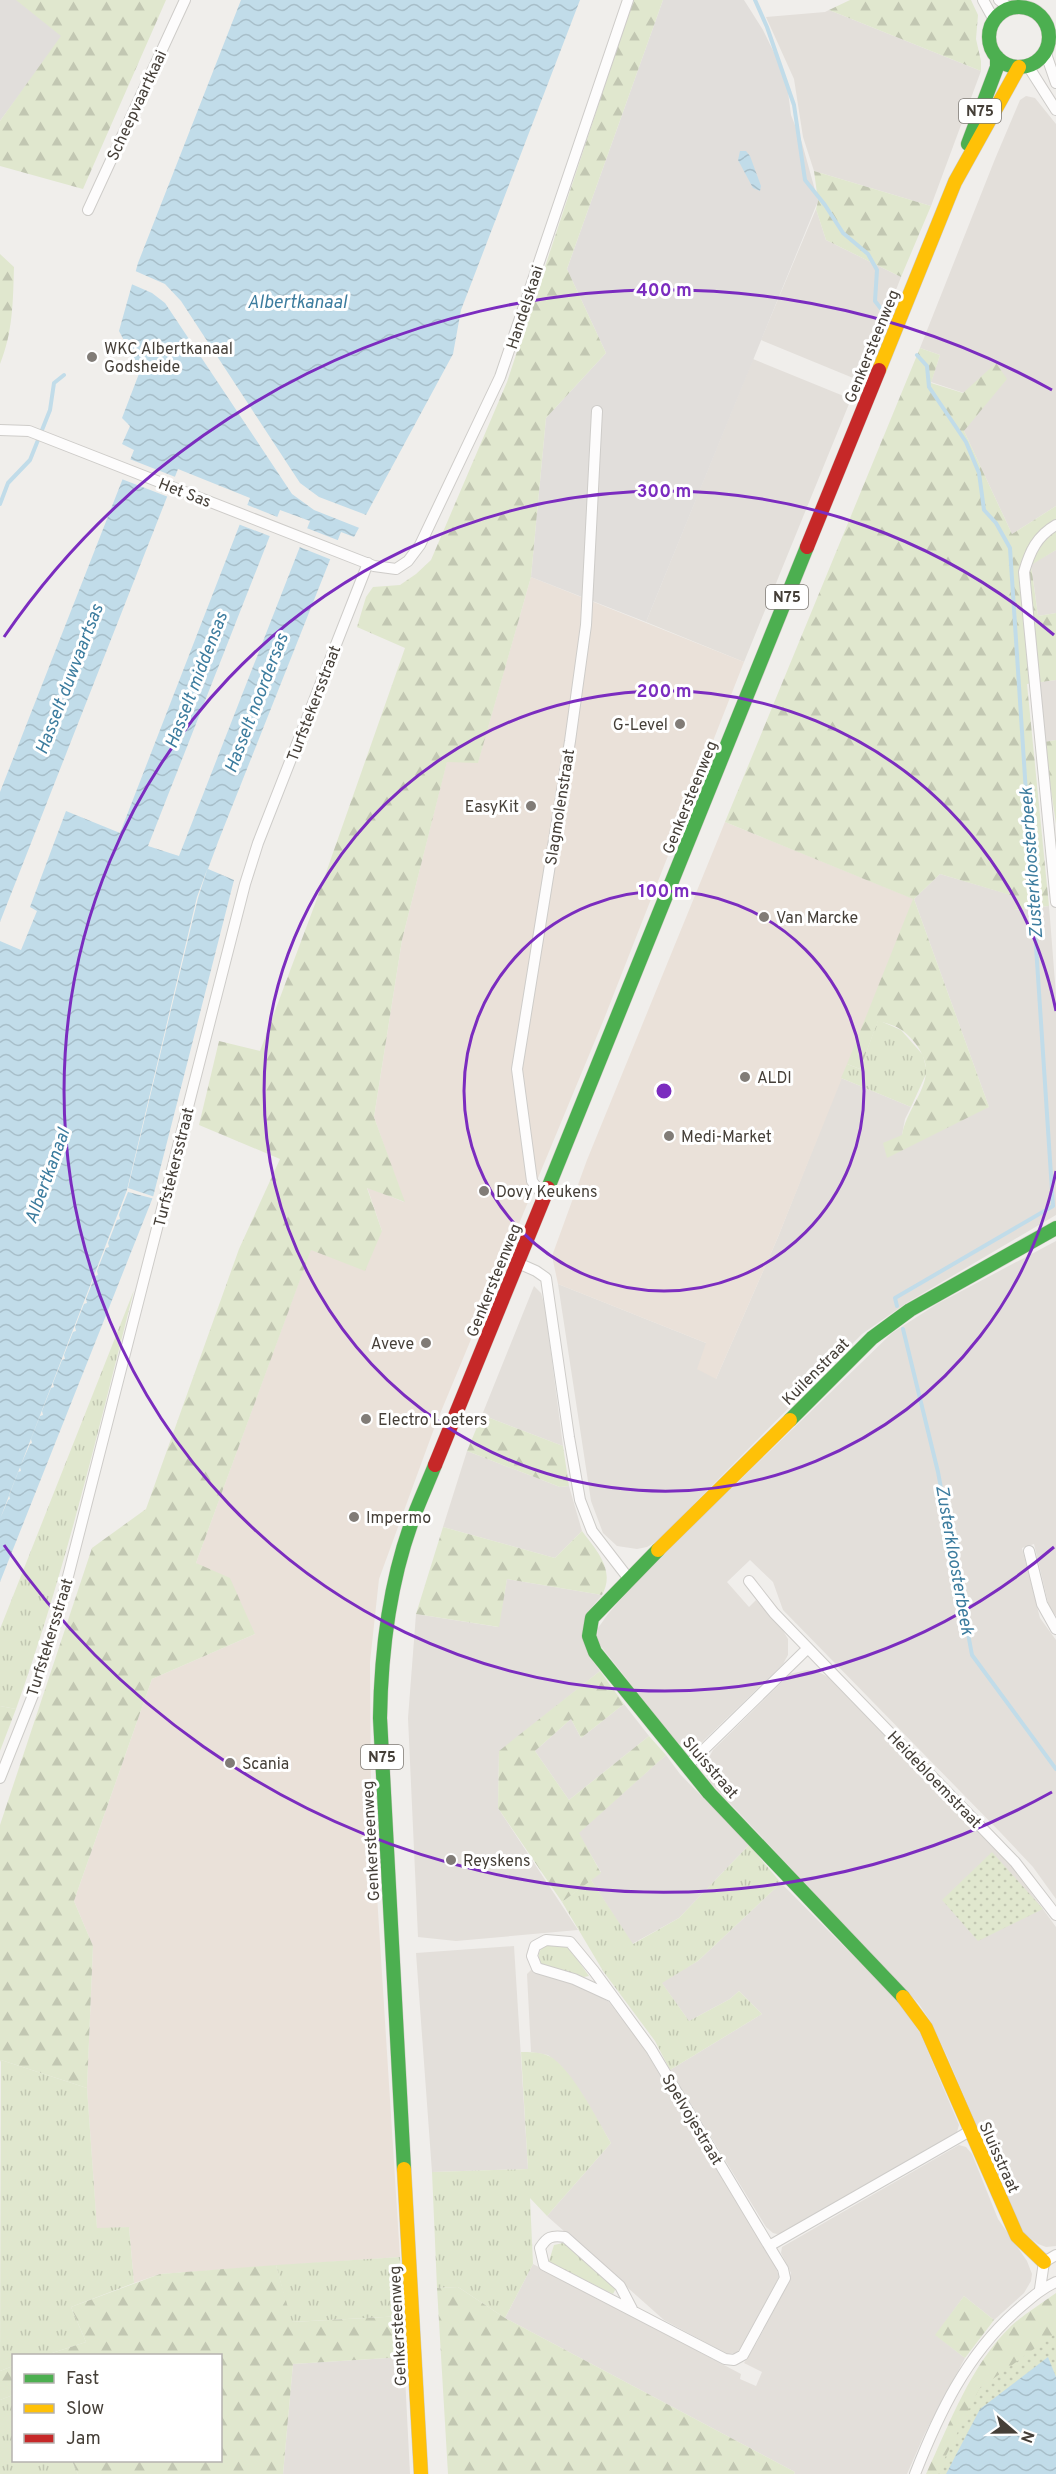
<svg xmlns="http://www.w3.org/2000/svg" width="1056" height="2474" font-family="Overpass,sans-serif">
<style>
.residential{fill:#e3dfda}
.commercial{fill:#eae1d9}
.industrial{fill:#e1dedb}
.grass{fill:url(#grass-tufts)}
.forest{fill:url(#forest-firs)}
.park{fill:url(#park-dots)}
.water{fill:url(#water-waves);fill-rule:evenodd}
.pier{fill:#f0eeeb}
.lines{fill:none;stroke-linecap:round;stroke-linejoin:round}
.stream{stroke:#c1dce9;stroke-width:4}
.street-casing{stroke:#ceccc9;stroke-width:12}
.fast-casing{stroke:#cecac3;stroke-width:15}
.slow-casing{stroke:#cecac3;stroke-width:15}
.jam-casing{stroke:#cecac3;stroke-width:15}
.street{stroke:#fdfcfc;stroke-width:10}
.fast{stroke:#4caf50;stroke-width:14}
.slow{stroke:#ffc107;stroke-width:14}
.jam{stroke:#c62828;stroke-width:14}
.ring{fill:none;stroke:#7b2cbf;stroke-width:3}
.poi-dot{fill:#817c77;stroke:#fff;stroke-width:2}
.labels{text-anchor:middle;stroke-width:6;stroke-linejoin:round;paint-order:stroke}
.shield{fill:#fff;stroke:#7d7974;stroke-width:1.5}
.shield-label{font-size:15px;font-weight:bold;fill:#453f38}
.street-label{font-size:16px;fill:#453f38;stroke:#fff}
.poi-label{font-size:16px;fill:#453f38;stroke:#fff;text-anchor:start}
.water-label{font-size:18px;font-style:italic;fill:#3c7c9e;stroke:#fff}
.centre{fill:#7b2cbf;stroke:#fff;stroke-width:3}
.ring-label{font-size:18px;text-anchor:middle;font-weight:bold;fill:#7b2cbf;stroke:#fff;stroke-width:6;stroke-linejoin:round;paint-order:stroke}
</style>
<defs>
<pattern id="grass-tufts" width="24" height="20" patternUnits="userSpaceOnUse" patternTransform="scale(1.5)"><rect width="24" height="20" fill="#e0e7ce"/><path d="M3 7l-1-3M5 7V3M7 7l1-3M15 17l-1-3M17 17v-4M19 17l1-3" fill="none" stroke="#c2c7b2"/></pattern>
<pattern id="forest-firs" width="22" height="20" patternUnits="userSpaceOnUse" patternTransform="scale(1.5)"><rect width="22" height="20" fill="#e0e7ce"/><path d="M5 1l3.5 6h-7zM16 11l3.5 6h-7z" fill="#c2c7b2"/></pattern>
<pattern id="park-dots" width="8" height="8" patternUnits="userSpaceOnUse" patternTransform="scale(1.5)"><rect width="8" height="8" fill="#e0e7ce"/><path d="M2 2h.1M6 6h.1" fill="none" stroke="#c2c7b2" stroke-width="1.8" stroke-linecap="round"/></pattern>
<pattern id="water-waves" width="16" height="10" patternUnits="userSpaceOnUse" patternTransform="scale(1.5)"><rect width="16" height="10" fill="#c1dce9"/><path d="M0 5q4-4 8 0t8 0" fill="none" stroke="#a7bec9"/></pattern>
</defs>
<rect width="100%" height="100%" fill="#f0eeeb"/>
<path class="residential" d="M829,10l152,61 -50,135 -117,-35 -11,-34 -9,-58 -28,-62 59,-5z
M1026,96l9,2 21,26v382l-44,28 -48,-103v-38l-33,-11 9,-27 -20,-7 75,-189 25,-59z
M816,209l10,31 75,37 -35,91 -8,12 -97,-40z
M753,359l98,40 -107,263 -98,-40z
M1056,550v63l-18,3 -7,-52z
M1056,680v60l-12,2 -9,-59z
M940,874l78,23 -3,13 34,-4 7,89v220l-148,87 -46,32 -206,208 -9,5 -10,2 -20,-3 -14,-13 -12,-32 -33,-217 148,59 10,36 62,-142 63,-159 70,29 -6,12 -3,16 87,-28 -75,-208z
M1056,1241v375l-7,-9 -15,-63 -12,4 18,70 16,22v259l-23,-32 -32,-34 -218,-223 -10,-28 -23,-22 -23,22 22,25 7,-7 25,27 7,12v16l-5,9 -85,82h-16l-8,-7 -74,-94 -3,-8 1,-9 10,-14 35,-40 249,-241 45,-29z
M534,1286l7,7 4,14 18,139 -81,-31z
M467,1451l93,36 9,-1 13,45 -27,27 -112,-31z
M507,1579l95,16 -15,18 -4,25 5,17 12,16 -101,81 -1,56 80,122 -122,11 -38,-4 -10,-219 8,-104 82,13z
M807,1670l10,1 11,6 183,188 45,62v319l-10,1 -8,-3 -16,-12 -75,-176 -16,-34 -12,-18 -209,-222 -4,-10 1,-11 6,-11 77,-76z
M624,1704l25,32 -80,64 -34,-49 36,-32 10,19z
M666,1755l14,19 69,71 -70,73 -47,26 -41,-64 10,-8 -23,-39z
M781,1883l115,116 24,34 39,92 -2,7 -173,101 -7,1 -4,-1 -7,-6 -96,-157 92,-56 -23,-23 -9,8 -41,22 -28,-39 37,-21z
M514,1946l14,223 -96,3 -16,-219z
M531,1970l61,21 17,11 34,45 132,218 4,12 -38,71 -5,5 -9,1 -63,-34 -117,-104 64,-73 -31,-52 -19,-25 -13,-11 -17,-3 -4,-78z
M959,2145l7,2 6,7 26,65 29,42 5,13 -1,7 -7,12 -30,27 -30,-24 -28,39 29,23 -40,75 -18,41h-113l1,-2 -290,-154 28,-54 208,110 -1,5 16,7 6,-14 -18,-9 13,-21 32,-60 2,-9 -10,-20 1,-6z
M404,2357l6,117h-127l10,-110z"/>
<path class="commercial" d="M531,577l213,85 -140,357 -169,407 -56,153 -9,83 1,139 29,456 -240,17 -26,9 -5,-56 -32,2 -10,-141 6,-142 -19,-45 78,-222 103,-45 -59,-71 115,-314 71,-18 -15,-44 37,15 -30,-85 28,-177 45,-179 31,1z
M725,822l189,77 -136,338 -62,142 -19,-10 9,-26 -148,-59 -6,-28 35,-96z"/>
<path class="industrial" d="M0,0h89l-89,121z
M663,0h81l19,30 19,39 5,15 4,31 11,28 16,58 -172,421 -115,-45 15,-159 60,-65 -39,-84z"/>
<path class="grass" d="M878,1020l23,10 22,25 4,17 -16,35 -70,-29 6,-14 13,5z
M134,1290c-36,141 -69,282 -118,419l-16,-3v-77z
M749,1845l32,38 -83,78 -36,22 27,38 41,-22 9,-8 23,23 -92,56 -15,-29 -52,-70 -41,-69 29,-22 42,64 46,-26z
M545,1945h22l22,31 -5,1 -40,-11 -5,-5c-1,-7 0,-11 6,-16z
M521,2052c8,0 20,0 28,4 22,11 49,65 62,87l-64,73 -17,-18 3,66 -28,54 -47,-31 -21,1 -5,-116 96,-3z
M1,2060l86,28 10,140 32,-1 5,56 -63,24 15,35 -40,13 -32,1 -1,10 -13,5z
M563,2243l5,2 48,43 -3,6 -61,-30 -3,-3 5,-16z
M400,2257l3,59 -112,6 -15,-57z
M13,2395l1,65 58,1 6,13h-78v-74z"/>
<path class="forest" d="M16,0h150l-83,189 -83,-23v-45l61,-85z
M633,0h30l-96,269 39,84 -60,65 -15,159 -53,186 -31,-1 -45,178 -28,177 31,85 -38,-14 15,43 -17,40 -54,-21 -115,313 34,15 25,56 -103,45 -78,222 19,45 -6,142 -86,-28 -1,2v-237l92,-277 54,-39 93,-260 41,-90 -81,-34 20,-84 41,10 55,-147 90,-256 -48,-21 9,-30 7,-10 27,-2 16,-11 15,-14 76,-178z
M850,0h121l7,15 -2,24 5,22v10l-152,-61z
M814,171l117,35 -30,71 -75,-37 -10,-31 2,-8z
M0,254l14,13c-1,34 -1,65 -14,97z
M920,348l20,7 -9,28 32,10 33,-30 11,16 -43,52 48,103 44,-28v44l-25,15 7,51 18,-3v67l-29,4 22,222 -35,4 3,-13 -77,-23 -26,25 75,208 -102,51 -4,-15 19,-8c4,-23 22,-41 24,-62 2,-16 -13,-36 -26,-44 -6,-4 -15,-6 -22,-8l-18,48 -13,-5 66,-165 -188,-77z
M1056,740v84l-12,-82z
M482,1415l81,31 6,40 -9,1 -93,-36z
M443,1527l112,31 27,-27c14,19 34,39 20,64l-95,-16 -8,48 -83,-13z
M600,1671l24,33 -43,34 -10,-19 -36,32 34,49 80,-64 17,19 -87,78 22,40 -39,29 -64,-94 1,-57z
M0,1706l16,3 -16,42z
M276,2265l16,57 111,-6 1,41 -111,7 -10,110h-205l-6,-13 148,-1v-104l-174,-1 40,-13 -15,-35 89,-33z
M458,2287l47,31 290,154 -1,2h-346l-11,-186z
M1056,2293v84l-110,97h-20c24,-51 44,-108 85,-148 13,-12 30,-22 45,-33z
M964,2296l30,24 -29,38 -30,-23z
M13,2366v29l-13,5v-29z"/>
<path class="park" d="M992,1852l51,57 -65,32 -36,-41z
M1056,2333v141h-119l42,-85z"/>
<path class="water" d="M241,0h339l-119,310 -8,44 -99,183 -13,-5 -123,310 -10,27 26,11 -81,317 -153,385v-641l21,9 16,-39 -7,-4 36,-96 54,22 130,-335 -72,-29 -178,453v-130l134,-342 -12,-6 8,-18 -8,-8 18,-47 -21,-40 19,-68zM280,510l30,11 -131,335 -31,-10z
M740,151h6l4,5 11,30 -1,5 -7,-3 -15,-28z
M1048,2357l8,20v97h-110l34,-65z"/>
<path class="pier" d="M133,270l32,14 16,17 119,182 19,14 50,19 -7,13 -48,-19 -22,-16 -127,-191 -13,-10 -23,-10z
M127,458l51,20 -7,20 -52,-20z
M245,504l35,14 -8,19 -34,-13z
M304,527l36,14 -8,19 -35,-14z
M208,867l-10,31 -70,290 27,9v2l-27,-7 -9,23 1,4 -3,1 -9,23 1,4 -3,1 -9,23 1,4 -3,1 -9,23 1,4 -3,1 -9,23 1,4 -3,1 -9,23 1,4 -3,1 -9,23 1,4 -3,1 -9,23 1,4 -3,1 -9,23 1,4 -2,1 -10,23 1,4 -3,1 -9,23 1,4 -2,1 -8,19 127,-329 70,-293z"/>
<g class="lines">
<path class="stream" d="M755,0l12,27 27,78 11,75 20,25 18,28 25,21 9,16 -2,31 13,17
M0,504l8,-21 22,-23 20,-50 4,-27 10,-8
M897,1306l-2,-8 158,-92 -43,-658 -14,-25 -12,-13 -5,-37 -13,-31 -37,-55 -2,-21 -10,-11
M903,1329l35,143 34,183 84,114"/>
<g class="street-casing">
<path id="street" d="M983,0l11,20
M999,0l11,8
M1045,51l11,32
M1028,66l28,44
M88,210l97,-210
M0,430l29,1 345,135 22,3 12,-8 12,-16 80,-168 128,-377
M1056,525c-19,11 -26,26 -32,47l32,330
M544,1197l-12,-16 -15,-112 53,-328 16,-116 11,-214
M518,1263l18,8 10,7 23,159 11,63 12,31 37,48
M1029,1551l13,53 14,25
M749,1581l25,32 241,249 41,53
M687,1766l121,-118
M0,1778l33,-83 31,-103 181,-708 13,-41 110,-280
M611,1996l-37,-17 -37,-11 -5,-12 3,-10 11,-6 24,2 24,29 57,78 118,197 14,23 2,9 -42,77 -9,5 -9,-1 -181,-94 -4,-17c7,-11 11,-13 25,-11l55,49 12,23
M769,2246l201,-115
M1040,2289l4,-27 12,-7
M915,2474c24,-61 51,-118 101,-163 13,-11 24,-22 40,-29"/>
</g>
<g class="fast-casing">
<path id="fast" d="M989 37a30 30 0 1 1 60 0a30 30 0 1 1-60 0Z
M968,144l29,-77v-10
M548,1188l259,-641
M790,1420l82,-82 38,-28 146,-82
M658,1550l-66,68 -3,18 6,16 114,141 194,204
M404,2169l-24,-451c1,-65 9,-132 31,-194 7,-20 16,-39 24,-59"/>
</g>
<g class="slow-casing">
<path id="slow" d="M879,370l76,-188 64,-115
M658,1550l132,-130
M903,1997l23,31 91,208 27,26
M404,2169l17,305"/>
</g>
<g class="jam-casing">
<path id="jam" d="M807,547l72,-177
M435,1465l113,-277"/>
</g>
<use href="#street" class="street"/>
<use href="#fast" class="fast"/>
<use href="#slow" class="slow"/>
<use href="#jam" class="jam"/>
</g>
<g class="ring">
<circle cx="664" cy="1091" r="200"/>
<path d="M1056 1171A400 400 0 1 1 1056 1011"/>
<path d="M1054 1547A600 600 0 1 1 1054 635"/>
<path d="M1052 1792A801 801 0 0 1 4 1545M4 637A801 801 0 0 1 1052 390"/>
</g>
<g class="poi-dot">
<circle cx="92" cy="357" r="6"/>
<circle cx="680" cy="724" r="6"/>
<circle cx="531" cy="806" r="6"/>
<circle cx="764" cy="917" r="6"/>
<circle cx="745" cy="1077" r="6"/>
<circle cx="669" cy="1136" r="6"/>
<circle cx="484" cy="1191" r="6"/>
<circle cx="426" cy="1343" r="6"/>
<circle cx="366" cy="1419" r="6"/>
<circle cx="354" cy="1517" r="6"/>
<circle cx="230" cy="1763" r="6"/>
<circle cx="451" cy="1860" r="6"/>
</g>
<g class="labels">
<g class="shield">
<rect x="959" y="99" width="42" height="24" rx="4.5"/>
<rect x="766" y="585" width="42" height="24" rx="4.5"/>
<rect x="361" y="1745" width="42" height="24" rx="4.5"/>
</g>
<g class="shield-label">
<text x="980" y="116">N75</text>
<text x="787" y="602">N75</text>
<text x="382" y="1762">N75</text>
</g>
<g class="street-label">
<text transform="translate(136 105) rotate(-65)" y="6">Scheepvaartkaai</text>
<text transform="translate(524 307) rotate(-72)" y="6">Handelskaai</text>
<text transform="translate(871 346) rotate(-68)" y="6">Genkersteenweg</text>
<text transform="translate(185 492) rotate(21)" y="6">Het Sas</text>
<text transform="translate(313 703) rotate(-69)" y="6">Turfstekersstraat</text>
<text transform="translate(689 797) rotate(-68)" y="6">Genkersteenweg</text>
<text transform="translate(559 807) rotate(-81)" y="6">Slagmolenstraat</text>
<text transform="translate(173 1167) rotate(-76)" y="6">Turfstekersstraat</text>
<text transform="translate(493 1280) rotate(-68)" y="6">Genkersteenweg</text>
<text transform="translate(815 1371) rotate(-45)" y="6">Kuilenstraat</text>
<text transform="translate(49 1637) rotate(-73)" y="6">Turfstekersstraat</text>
<text transform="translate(711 1767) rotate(49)" y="6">Sluisstraat</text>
<text transform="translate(935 1779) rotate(46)" y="6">Heidebloemstraat</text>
<text transform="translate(370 1841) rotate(-93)" y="6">Genkersteenweg</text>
<text transform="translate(693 2119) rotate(59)" y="6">Spelvojestraat</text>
<text transform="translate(1000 2157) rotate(66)" y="6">Sluisstraat</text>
<text transform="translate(397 2326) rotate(-93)" y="6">Genkersteenweg</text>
</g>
<g class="poi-label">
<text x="104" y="354">WKC Albertkanaal<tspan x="104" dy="18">Godsheide</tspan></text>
<text x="668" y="730" text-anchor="end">G-Level</text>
<text x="519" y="812" text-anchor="end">EasyKit</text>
<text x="776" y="923">Van Marcke</text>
<text x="757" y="1083">ALDI</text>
<text x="681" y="1142">Medi-Market</text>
<text x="496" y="1197">Dovy Keukens</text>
<text x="414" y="1349" text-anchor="end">Aveve</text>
<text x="378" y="1425">Electro Loeters</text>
<text x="366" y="1523">Impermo</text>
<text x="242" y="1769">Scania</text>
<text x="463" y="1866">Reyskens</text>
</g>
<g class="water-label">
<text x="297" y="308">Albertkanaal</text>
<text transform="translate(69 679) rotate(-69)" y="6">Hasselt duwvaartsas</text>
<text transform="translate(196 680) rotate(-69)" y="6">Hasselt middensas</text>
<text transform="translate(256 703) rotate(-69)" y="6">Hasselt noordersas</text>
<text transform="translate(1031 863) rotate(-94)" y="6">Zusterkloosterbeek</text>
<text transform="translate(47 1176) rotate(-70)" y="6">Albertkanaal</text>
<text transform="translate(955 1560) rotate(80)" y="6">Zusterkloosterbeek</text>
</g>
</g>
<circle cx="664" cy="1091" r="9" class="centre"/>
<g class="ring-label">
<text x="664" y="296">400 m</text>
<text x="664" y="497">300 m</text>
<text x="664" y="697">200 m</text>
<text x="664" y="897">100 m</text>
</g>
<rect x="12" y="2354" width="210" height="108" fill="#ffffff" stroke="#b5b2af" stroke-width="1.5"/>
<rect x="24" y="2374" width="30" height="9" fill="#4caf50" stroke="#b5b2af" stroke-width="1.5"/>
<text x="66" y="2384" font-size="18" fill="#453f38">Fast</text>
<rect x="24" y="2404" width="30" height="9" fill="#ffc107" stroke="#b5b2af" stroke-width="1.5"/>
<text x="66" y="2414" font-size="18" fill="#453f38">Slow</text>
<rect x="24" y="2434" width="30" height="9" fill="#c62828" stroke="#b5b2af" stroke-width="1.5"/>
<text x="66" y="2444" font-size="18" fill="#453f38">Jam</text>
<g transform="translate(1014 2432) rotate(110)" stroke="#ffffff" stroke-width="4.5" paint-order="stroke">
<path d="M0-4.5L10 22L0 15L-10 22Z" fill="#453f38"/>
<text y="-9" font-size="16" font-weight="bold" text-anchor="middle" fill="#453f38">N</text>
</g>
</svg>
